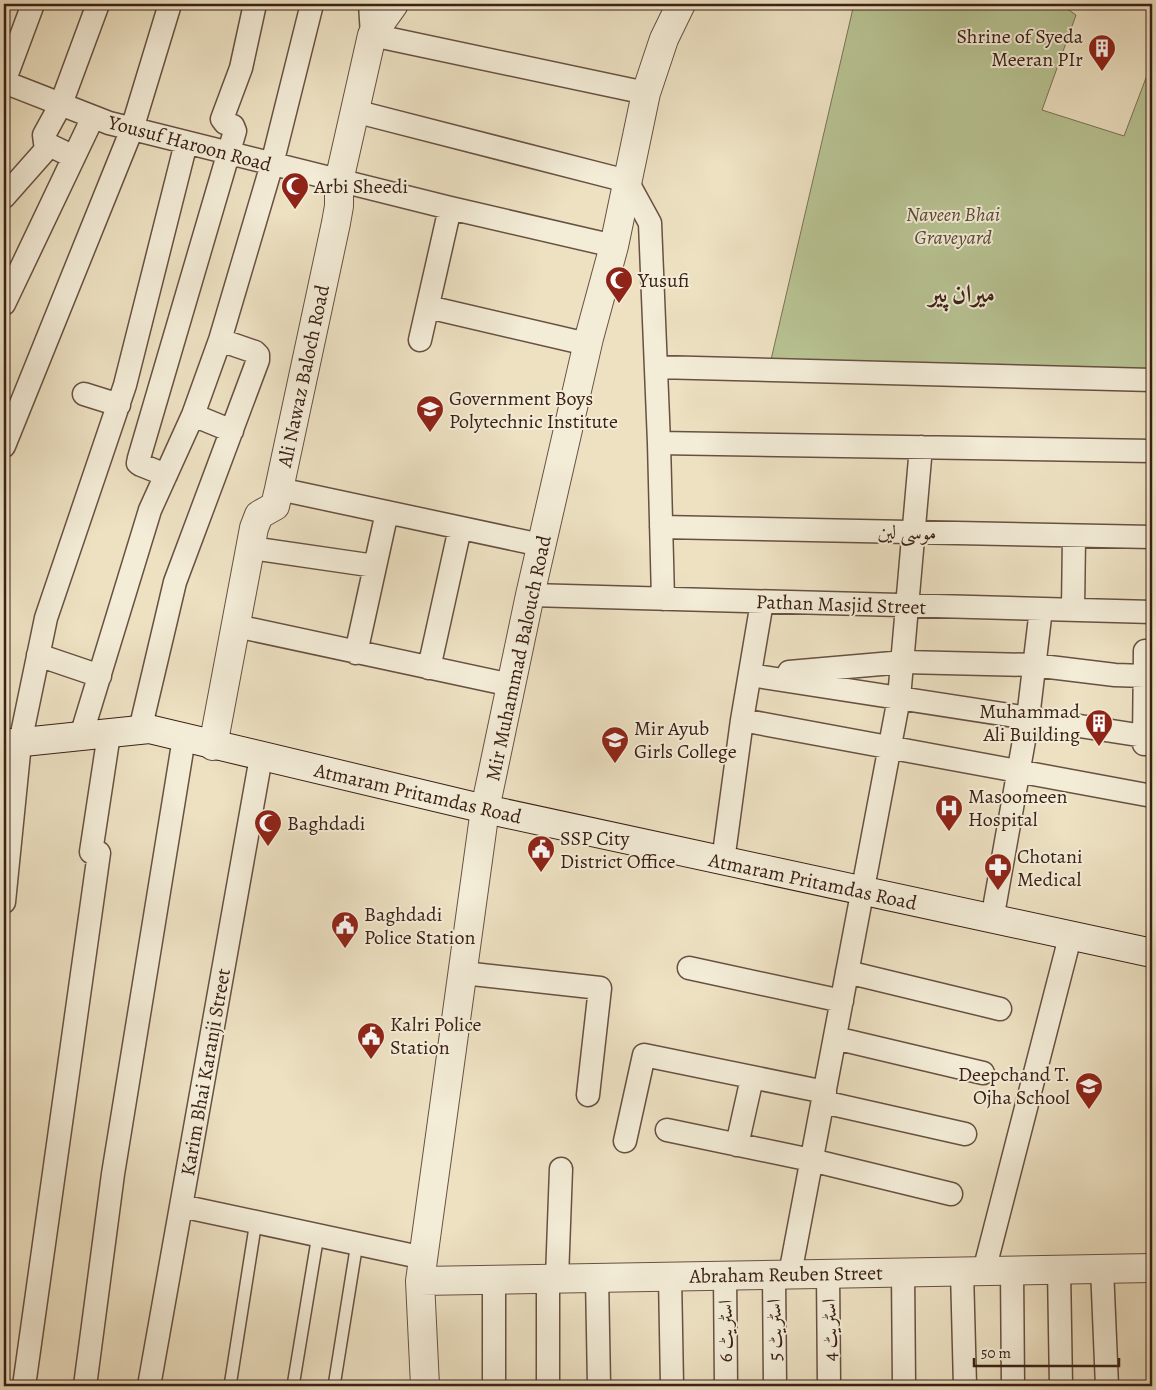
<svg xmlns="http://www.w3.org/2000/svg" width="1156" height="1390" font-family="Alegreya,Amiri,serif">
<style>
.green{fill:#b8c393;stroke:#7a7255}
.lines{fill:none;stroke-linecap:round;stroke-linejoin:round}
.service-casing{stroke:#685142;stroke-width:14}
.minor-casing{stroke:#685142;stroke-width:25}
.tertiary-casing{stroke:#685142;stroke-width:30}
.secondary-casing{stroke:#3b2117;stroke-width:30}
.service{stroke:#f3ecd7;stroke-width:11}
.minor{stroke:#f3ecd7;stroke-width:22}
.tertiary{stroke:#f3ecd7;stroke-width:28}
.secondary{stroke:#f3ecd7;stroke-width:28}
.labels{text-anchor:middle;stroke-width:4;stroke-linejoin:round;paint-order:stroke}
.poi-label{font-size:20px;fill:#3b2117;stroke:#f3ecd7;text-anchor:start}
.street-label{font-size:20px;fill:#3b2117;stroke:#f3ecd7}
.park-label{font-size:20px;font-style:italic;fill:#5a4a36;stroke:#f3ecd7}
.district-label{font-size:25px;font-weight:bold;fill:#3b2117;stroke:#f3ecd7}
</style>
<rect width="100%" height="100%" fill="#ede1c2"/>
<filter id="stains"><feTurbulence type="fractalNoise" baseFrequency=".004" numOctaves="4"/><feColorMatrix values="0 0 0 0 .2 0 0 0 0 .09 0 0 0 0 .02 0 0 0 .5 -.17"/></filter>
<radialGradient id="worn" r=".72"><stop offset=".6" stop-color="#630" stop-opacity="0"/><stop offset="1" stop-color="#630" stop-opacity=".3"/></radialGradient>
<path class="green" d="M854,4h215l-3,4 10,7 -34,95 82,26 25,-66 3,3v306l-382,-15z"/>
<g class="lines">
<g class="service-casing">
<path id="service" d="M230,1386l26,-165
M293,1386l25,-151
M334,1386l23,-143"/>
</g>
<g class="minor-casing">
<path id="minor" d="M370,4l2,31 274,58
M4,82l105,41 341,85 164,38
M4,82l29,-78
M354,111l273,70 23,42 9,220 493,8
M74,157l-29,-14 -1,-8 17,-31 37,-100
M4,197l46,-52
M4,304l89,-187
M428,307l159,37
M420,340l30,-132
M656,367l496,13
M84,394l35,11
M193,415l39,16
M659,443l4,156
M4,446l128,-317 38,-125
M166,475l-25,-10 -3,-2 1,-5 96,-327 -2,-5 -8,-3 -3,-4 19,-51 14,-64
M279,489l262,56
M661,527l491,10
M251,548l124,18
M530,595l622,17
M1073,610l1,-74
M236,626l275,59
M1145,651l-1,93h7
M356,653l31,-141
M38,655l62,21
M429,668l31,-140
M789,672l115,-10 129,3 82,10 30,1
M750,675l394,61
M742,720l410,76
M140,730l35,-148 83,-222v-5l-3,-3 -35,-12
M81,736l69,-226 43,-95 27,-75 52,-176 40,-160
M723,861l19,-141 20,-118
M4,902l16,-159 26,-125 79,-233 61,-242
M992,920l36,-202 13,-109
M689,968l153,33
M847,972l153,37
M463,973l137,15 -12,107
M835,1038l148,35
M823,1102l142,32
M667,1130l144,30 140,34
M625,1141l19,-86 181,37
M737,1145l15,-67
M181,1206l243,52
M1102,1268l5,118
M1059,1269l2,117
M1012,1270l1,116
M962,1271l3,115
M984,1271l86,-334
M903,1272l1,114
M828,1273l1,113
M774,1274l1,112
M790,1274l109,-576 22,-251
M725,1275l1,111
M670,1276l2,110
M597,1277l2,109
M557,1278l4,-109
M494,1280v106
M24,1386l75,-533 -8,-1 18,-118
M85,1386l28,-212 71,-436
M149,1386l112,-629
M548,1386v-107"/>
</g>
<g class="tertiary-casing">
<path id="tertiary" d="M213,746l41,-218 5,-13 16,-9 4,-17 57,-266 3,-17v-25l33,-146 22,-31
M420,1281l732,-13
M425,1386l-5,-105 65,-472 45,-214 59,-257 25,-92 32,-153 18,-54 17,-35"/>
</g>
<g class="secondary-casing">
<path id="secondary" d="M4,744l145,-15 336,80 667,144"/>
</g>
<use href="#service" class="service"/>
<use href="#minor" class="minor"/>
<use href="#tertiary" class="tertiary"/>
<use href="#secondary" class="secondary"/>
</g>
<defs>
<g id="building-pin" transform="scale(1.4375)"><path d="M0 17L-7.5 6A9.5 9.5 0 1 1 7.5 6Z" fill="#8f2418" stroke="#f3ecd7"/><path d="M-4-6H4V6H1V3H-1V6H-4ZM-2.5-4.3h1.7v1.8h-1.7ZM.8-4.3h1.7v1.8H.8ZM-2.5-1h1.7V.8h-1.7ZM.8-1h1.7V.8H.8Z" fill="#fff"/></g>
<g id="mosque-pin" transform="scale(1.4375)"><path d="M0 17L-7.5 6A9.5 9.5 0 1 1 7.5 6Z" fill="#8f2418" stroke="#f3ecd7"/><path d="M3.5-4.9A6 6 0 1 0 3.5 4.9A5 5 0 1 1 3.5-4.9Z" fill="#fff"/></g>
<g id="school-pin" transform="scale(1.4375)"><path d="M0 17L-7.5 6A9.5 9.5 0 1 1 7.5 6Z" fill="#8f2418" stroke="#f3ecd7"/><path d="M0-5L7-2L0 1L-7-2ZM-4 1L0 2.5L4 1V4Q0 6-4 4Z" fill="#fff"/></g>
<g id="hospital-pin" transform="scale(1.4375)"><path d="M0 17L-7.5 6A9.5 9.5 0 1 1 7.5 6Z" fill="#8f2418" stroke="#f3ecd7"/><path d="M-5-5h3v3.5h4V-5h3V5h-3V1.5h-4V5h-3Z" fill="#fff"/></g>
<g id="civic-pin" transform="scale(1.4375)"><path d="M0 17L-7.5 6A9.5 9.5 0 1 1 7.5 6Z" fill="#8f2418" stroke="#f3ecd7"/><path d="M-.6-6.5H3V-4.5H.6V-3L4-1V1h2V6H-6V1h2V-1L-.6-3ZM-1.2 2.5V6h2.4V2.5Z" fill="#fff"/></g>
<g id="pharmacy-pin" transform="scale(1.4375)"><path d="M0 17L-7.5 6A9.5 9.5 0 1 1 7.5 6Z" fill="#8f2418" stroke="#f3ecd7"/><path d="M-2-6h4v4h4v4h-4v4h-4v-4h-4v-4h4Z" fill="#fff"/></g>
</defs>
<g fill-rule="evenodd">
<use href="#building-pin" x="1102" y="48"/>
<use href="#mosque-pin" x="295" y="186"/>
<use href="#mosque-pin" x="619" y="280"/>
<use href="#school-pin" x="430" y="409"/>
<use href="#building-pin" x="1099" y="723"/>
<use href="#school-pin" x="615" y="740"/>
<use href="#hospital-pin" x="949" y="808"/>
<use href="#mosque-pin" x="268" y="823"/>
<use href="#civic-pin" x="541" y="849"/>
<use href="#pharmacy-pin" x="998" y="867"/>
<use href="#civic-pin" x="345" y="925"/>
<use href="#civic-pin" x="371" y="1036"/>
<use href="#school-pin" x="1089" y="1086"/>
</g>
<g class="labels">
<g class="poi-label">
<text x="1083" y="43" text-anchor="end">Shrine of Syeda<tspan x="1083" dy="23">Meeran PIr</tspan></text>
<text x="314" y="193">Arbi Sheedi</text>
<text x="638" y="287">Yusufi</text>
<text x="449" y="405">Government Boys<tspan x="449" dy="23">Polytechnic Institute</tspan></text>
<text x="1080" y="718" text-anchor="end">Muhammad<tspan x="1080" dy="23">Ali Building</tspan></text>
<text x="634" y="735">Mir Ayub<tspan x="634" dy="23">Girls College</tspan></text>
<text x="968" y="803">Masoomeen<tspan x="968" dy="23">Hospital</tspan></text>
<text x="287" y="830">Baghdadi</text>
<text x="560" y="845">SSP City<tspan x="560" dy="23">District Office</tspan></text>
<text x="1017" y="863">Chotani<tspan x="1017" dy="23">Medical</tspan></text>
<text x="364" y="921">Baghdadi<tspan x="364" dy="23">Police Station</tspan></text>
<text x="390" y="1031">Kalri Police<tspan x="390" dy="23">Station</tspan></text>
<text x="1070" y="1081" text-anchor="end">Deepchand T.<tspan x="1070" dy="23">Ojha School</tspan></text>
</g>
<g class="street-label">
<text transform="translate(190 143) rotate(15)" y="7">Yousuf Haroon Road</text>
<text transform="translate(303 376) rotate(-78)" y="7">Ali Nawaz Baloch Road</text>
<text transform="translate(907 532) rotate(1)" y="7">موسی لین</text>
<text transform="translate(841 604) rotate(2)" y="7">Pathan Masjid Street</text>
<text transform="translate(518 658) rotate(-78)" y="7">Mir Muhammad Balouch Road</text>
<text transform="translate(418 793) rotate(13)" y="7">Atmaram Pritamdas Road</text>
<text transform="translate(813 881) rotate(12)" y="7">Atmaram Pritamdas Road</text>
<text transform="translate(205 1072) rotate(-80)" y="7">Karim Bhai Karanji Street</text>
<text transform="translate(786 1274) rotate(-1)" y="7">Abraham Reuben Street</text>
<text transform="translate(774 1330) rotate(-91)" y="7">اسٹریٹ 5</text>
<text transform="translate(829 1330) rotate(-91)" y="7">اسٹریٹ 4</text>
<text transform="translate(725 1331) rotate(-90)" y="7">اسٹریٹ 6</text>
</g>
<g class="park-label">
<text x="953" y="221">Naveen Bhai<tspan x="953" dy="23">Graveyard</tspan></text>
</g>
<g class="district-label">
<text x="962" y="302">میران پیر</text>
</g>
</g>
<rect width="1156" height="1390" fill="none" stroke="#ede1c2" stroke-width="20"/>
<rect x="5" y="5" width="1146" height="1380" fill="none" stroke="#3b2117" stroke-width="2.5"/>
<rect x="10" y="10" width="1136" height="1370" fill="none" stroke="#3b2117"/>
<path d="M974 1358v8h145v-8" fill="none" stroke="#3b2117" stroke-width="2.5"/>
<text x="981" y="1358" font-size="15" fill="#3b2117" stroke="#f3ecd7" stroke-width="4" paint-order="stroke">50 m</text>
<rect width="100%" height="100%" filter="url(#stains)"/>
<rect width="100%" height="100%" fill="url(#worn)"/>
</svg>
